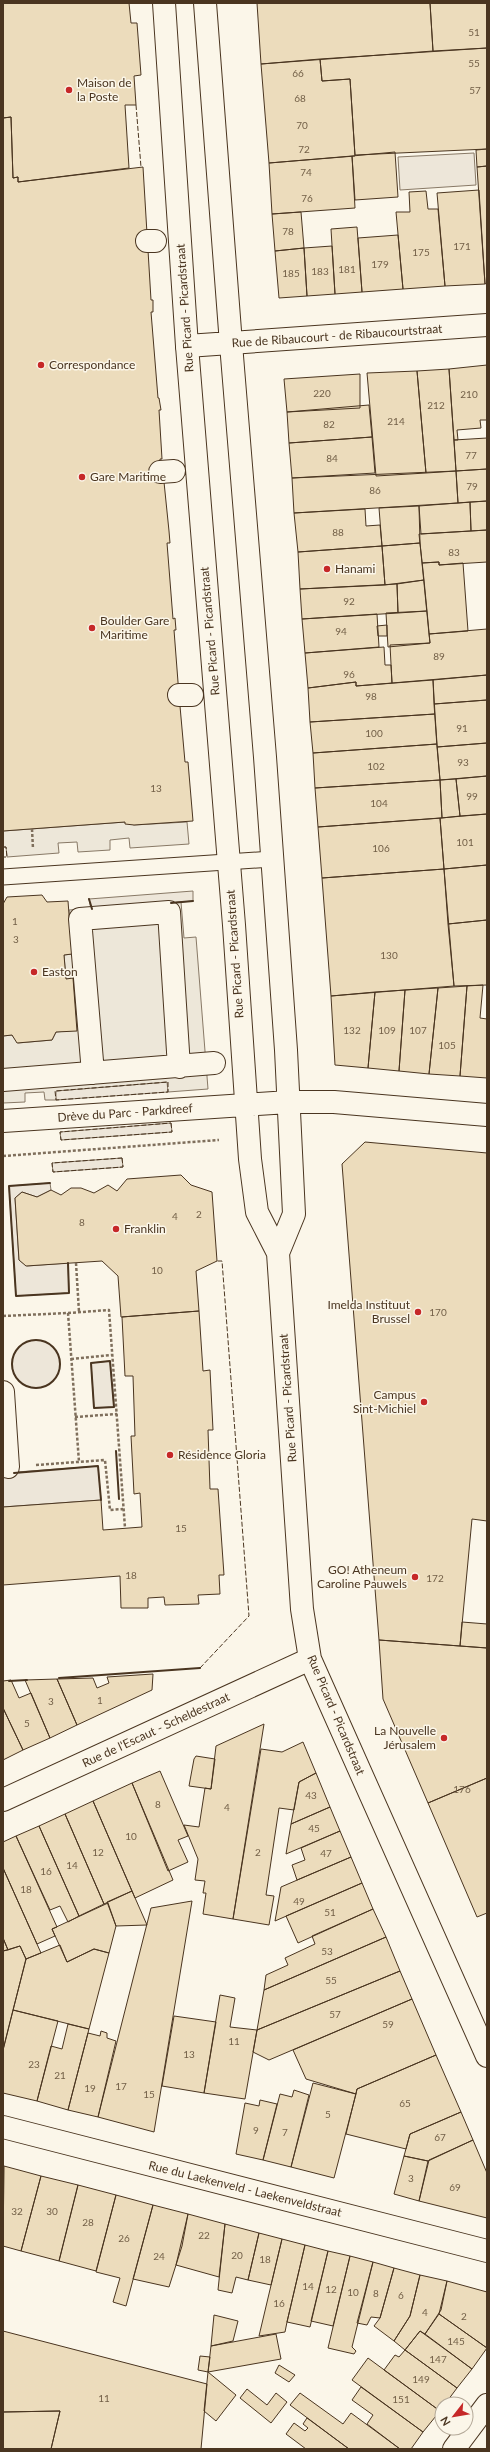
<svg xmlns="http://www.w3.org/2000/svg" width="490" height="2452" font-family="Lato,sans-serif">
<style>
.green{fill:#ede6d9;stroke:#887966}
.parking{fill:#ede7d9;stroke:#887966}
.building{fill:#ecdcbc;stroke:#4a3520}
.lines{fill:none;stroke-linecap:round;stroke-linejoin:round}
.lane-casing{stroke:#4a3520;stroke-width:17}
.street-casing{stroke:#4a3520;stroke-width:24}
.secondary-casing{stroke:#4a3520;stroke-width:24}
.path{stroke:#7f6f5c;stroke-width:2.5;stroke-dasharray:3 2;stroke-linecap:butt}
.lane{stroke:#fbf6e9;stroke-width:15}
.street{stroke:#fbf6e9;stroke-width:22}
.secondary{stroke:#fbf6e9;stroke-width:22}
.fence{stroke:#4a3520;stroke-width:1;stroke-dasharray:5 2;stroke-linecap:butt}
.wall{stroke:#4a3520;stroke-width:2}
.poi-dot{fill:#c62828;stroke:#fbf6e9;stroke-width:1.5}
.labels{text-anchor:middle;stroke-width:3;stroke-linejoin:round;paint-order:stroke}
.number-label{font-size:10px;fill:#725f47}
.poi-label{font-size:12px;fill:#4a3520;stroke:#fbf6e9;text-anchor:start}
.street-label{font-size:12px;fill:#4a3520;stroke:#fbf6e9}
</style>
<rect width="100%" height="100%" fill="#fbf6e9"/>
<path class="green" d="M474,153l2,32 -76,5 -2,-33z
M193,891v10l-102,8 -2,-10z
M168,1082v10l-112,8 -1,-9z
M171,1123l1,9 -111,8 -1,-8z
M122,1158l1,9 -70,5 -1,-9z
M50,1183l1,7 -14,7 -15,-5 -7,6 4,62 8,6 41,-3 1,30 -53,3 -7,-110z
M12 1364a24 24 0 1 1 48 0a24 24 0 1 1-48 0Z
M110,1361l4,46 -20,1 -3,-45z
M98,1466l3,34 -98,7v-34z"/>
<path class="parking" d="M125,822l9,3 53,-3 2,22 -59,4 -1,-10 -19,2v10l-32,2 -1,-10 -19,1 1,10 -52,4 -1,-10h-3v-16z
M181,902l3,36 12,-1 12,152 -40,3 -1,-10 -111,9v9h-11l-1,-8 -19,1v9l-22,1v-67l9,-1 6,8 34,-3 4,-8 21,-2 -4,-52 -7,1 -2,-24 8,-1 -3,-44z"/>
<path class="building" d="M3,3h126l2,20h6l4,52 -7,1 2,29h-11l4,63 -111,14v-5l-5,1 -2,-61 -8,1z
M257,3h173l3,48 -172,13z
M430,3h57v45l-54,3z
M487,48v101l-132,6 -5,-76 -28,2 -2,-22z
M320,59l2,22 28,-2 5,77 -86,7 -8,-99z
M11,117l2,61 5,-1v5l125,-15 8,133h2v12h-2l7,86h1l2,12h-2l3,49h-2v13l4,10 5,49 1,12h-3l6,76 2,-1 1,12h-2l5,65 6,67h3l5,59 -59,4 -9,-1v-2l-122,9v-713z
M487,149v17l-10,1 -1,-17z
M395,152l3,45 -43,3 -3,-44z
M352,156l3,52 -83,6 -3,-51z
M487,166v117l-2,1 -8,-117z
M479,190l6,94 -40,2 -8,-93z
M426,191l2,18h10l7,77 -42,3 -7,-77h14l-1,-20z
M301,212l3,36 -29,3 -3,-37z
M357,227l5,65 -27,2 -4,-65z
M398,235l5,54 -41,3 -4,-54z
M332,246l3,48 -28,2 -3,-48z
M304,248l3,48 -28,2 -4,-47z
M487,365v55h-7l1,8 -24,2 1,10h-4l-5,-71z
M449,369l7,102 -30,2 -9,-102z
M417,371l9,102 -50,3 -9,-103z
M360,374v34l-73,4 -3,-33z
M369,405l3,32 -83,6 -2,-31z
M372,437l3,36 -83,5 -3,-35z
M487,438v31l-31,2 -2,-31z
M487,469v32l-29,2 -2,-32z
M456,471l2,32 -164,10 -2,-35z
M487,501v29l-16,1 -1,-29z
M470,502l1,29 -50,3 -2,-28z
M419,506l1,37 -38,3 -3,-38z
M365,509l1,17 14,-1 2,21 -84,6 -4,-39z
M487,530v32l-48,3v-3l-17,1 -3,-29z
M420,543l4,37 -39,5 -3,-39z
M382,546l3,39 -85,4 -2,-37z
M439,562v3l24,-2 5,68 -39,3 -7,-71z
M424,580l3,31 -29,2 -1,-29z
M397,584l1,29 -96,6 -2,-30z
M427,611l3,32 -42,4 -2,-34z
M377,614l2,33 -74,6 -3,-34z
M387,625v11h-9l-1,-10z
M487,629v46l-95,8 -2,-38 40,-2 -1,-9z
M384,647l1,18h6l1,18 -36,3v-4l-48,6 -3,-35z
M487,675v25l-53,4 -1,-24z
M433,680l2,34 -125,8 -2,-34 48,-6v4z
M487,700v43l-50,4 -3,-43z
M435,714l2,30 -124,9 -3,-31z
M487,743v33l-47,4 -3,-33z
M437,744l3,36 -125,8 -2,-35z
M487,776v38l-27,2 -4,-37z
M456,779l4,37 -18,2 -2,-38z
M440,780l2,38 -124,9 -3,-39z
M487,814v51l-43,4 -4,-51z
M440,818l4,51 -122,9 -4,-51z
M487,865v55l-39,4 -4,-55z
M444,869l10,117 -123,10 -9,-118z
M42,895l5,7 21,-1 4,53 -8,1 2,24 7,-1 4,53 -21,1 -4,8 -35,3 -5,-8 -9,1v-132l4,-7z
M487,920v65l-33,1 -6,-62z
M483,985l-3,33 7,1v59l-27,-2 7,-90z
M467,986l-7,90 -31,-2 9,-86z
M438,988l-9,86 -30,-3 6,-81z
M405,990l-6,81 -31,-3 7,-76z
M375,992l-7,76 -33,-3 -4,-69z
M365,1142l122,11v368l-15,-2 -12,127 -81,-6 -37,-476z
M181,1175l10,10 21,7 5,69 -21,10 3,40 -78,6 -3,-41 -16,-15 -76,5 -7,-6 -4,-62 7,-6 15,5 14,-7 10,5 10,-7h10l13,5 14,-8 9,6 10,-12z
M199,1311l4,60 7,-1 3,60h-5l2,59h8l6,86h-5l1,19 -22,1 1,9 -34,1 -1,-8 -16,1v10h-27l-1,-32 -117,9v-78l98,-7 2,30 39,-3 -2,-34 -6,1 -1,-20 -2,-38h4l-2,-60h-8l-3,-59z
M462,1622l25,2v24l-27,-2z
M379,1640l108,8v130l-59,25 -45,-104z
M153,1674l-1,16 -75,35 -20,-46 36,-1 4,10 12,-5 -2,-6z
M57,1679l20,46 -27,13 -25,-58z
M11,1680l8,18 12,-5 19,45 -27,12 -20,-42v-27z
M3,1708l20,42 -20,10z
M264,1724l-31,195 -30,-5 3,-21h-3l2,-12 -10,-1 3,-21 -14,-34 15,2 6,-39 6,1 5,-43z
M303,1742l13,31 -17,9 -5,28 -15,-2 -13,87 8,1 -5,29 -36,-6 28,-170 21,3z
M196,1756l19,3 -4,30 -22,-3 5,-27z
M160,1771l28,65 -10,4 10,22 -20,9 -36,-88z
M316,1773l14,34 -39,17 8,-42z
M487,1778v135l-10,4 -49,-114z
M132,1783l41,97 -38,18 -42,-97z
M93,1801l39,90 -28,13 -39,-90z
M330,1807l10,24 -54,23 5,-30z
M65,1814l39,90 -25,12 -40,-90z
M39,1826l40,90 -11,6 -8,-16 -10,4 -34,-74z
M340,1831l11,26 -54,23 -5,-15 13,-5 -4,-12z
M16,1836l41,91 -5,2 3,7 -18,8 -34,-76v-26z
M351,1857l11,26 -87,38 6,-34z
M3,1868l38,85 -15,6 -6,-13 -12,4 -5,-12z
M362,1883l11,26 -75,34 -12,-27z
M132,1891l15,34 -31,1 -9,-24z
M192,1901l-38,231 -56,-15 53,-209z
M108,1903l8,23 -7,27 -15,-4 -27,13 -15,-33z
M373,1909l13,28 -122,53 2,-15 22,-10 -3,-7 30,-14 -3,-8z
M386,1937l14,34 -143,59 7,-40z
M3,1938l5,12 -5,1z
M60,1945l7,17 27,-13 15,4 -20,76 -76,-19 13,-51z
M20,1946l6,13 -23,91v-99z
M400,1971l12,28 -143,61 -16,-8 4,-22z
M220,1995l15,3 -5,29 27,3 -12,69 -41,-6z
M412,1999l24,56 -79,34 -1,5 -50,-15 -13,-29z
M13,2010l45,11 -21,80 -34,-8v-43z
M174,2016l42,6 -12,71 -42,-7z
M68,2024l21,5 -21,81 -31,-9 14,-55 11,3z
M101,2031l6,2v5l9,3 -18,76 -30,-7 20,-77 12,3z
M436,2055l25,57 -51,22 -4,15 -60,-15 11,-45z
M313,2083l43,11 -22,84 -43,-11z
M294,2090l15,5 -18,72 -28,-7 17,-66 12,3z
M260,2100l17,4 -14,56 -27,-6 9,-51 14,3z
M461,2112l12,28 -45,21 -24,-5 6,-22z
M473,2140l14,33v45l-68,-17 10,-41z
M404,2156l24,5 -9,40 -25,-7z
M4,2166l37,10 -20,75 -18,-5z
M41,2176l37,9 -19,76 -38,-10z
M78,2185l38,10 -20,76 -37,-10z
M116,2195l37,10 -27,101 -13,-4 7,-24 -24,-6z
M153,2205l35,9 -6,32 -13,41 -36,-8z
M188,2214l37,10 -6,53 -43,-12z
M225,2224l34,9 -11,47 -12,-3 -4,16 -14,-3z
M259,2233l23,6 -11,46 -23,-5z
M282,2239l23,6 -18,77 -2,10 -26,4z
M305,2245l23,6 -18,76 -23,-5z
M328,2251l22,5 -17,70 -22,-5z
M350,2256l23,6 -21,85 4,4 -2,3 -26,-6z
M373,2262l21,6 -14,50 -9,-1 -4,8 -10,-2z
M394,2268l26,7 -10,41 -16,25 -20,-15 6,-8z
M420,2275l27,6 -6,29 -16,24 -5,-3 -15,19 -11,-9 16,-25z
M447,2281l40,11v56l-48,-34z
M439,2314l48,34 -15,21 -47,-35z
M214,2315l24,6 -5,20 -22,5z
M3,2331l204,53 -6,65h-150l9,-38 -57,1z
M420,2331l52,38 -15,19 -52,-38z
M276,2334l5,25 -73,13 3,-26z
M405,2350l52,38 -12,16h-3l-2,7 -56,-41 11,-15 4,2z
M200,2356l10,1 -2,15 -10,-2z
M368,2358l72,53 -17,21 -71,-52z
M279,2365l16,10 -6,7 -14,-9z
M208,2372l28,23 -20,26 -12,-10z
M361,2387l62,45 -12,17h-11l-33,-25 6,-9 -21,-15z
M247,2389l20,16 9,-12 11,9 -16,21 -31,-25z
M300,2393l43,31 8,-11 49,36h-51l-59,-44z
M60,2411l-9,38h-48v-37z
M307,2418l42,31h-43l-20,-15 8,-11 11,8 3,-3 -5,-4z"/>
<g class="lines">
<g class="lane-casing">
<path id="lane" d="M3,877l269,-18"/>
</g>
<g class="street-casing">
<path id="street" d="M147,241h8
M231,344l34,413 21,293 8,164 -16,39
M187,346l47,579 16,234 7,53 21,41 24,356 8,50 177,397
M160,472l14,-1
M179,695h13
M93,1073l-13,-154 89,-7 10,155
M3,1080l211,-17
M3,1121l286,-19h45l153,13
M3,1392l5,75
M3,1800l307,-141
M3,2127l484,124
M454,2449l33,-44"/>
</g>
<g class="secondary-casing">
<path id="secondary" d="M164,3l23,343 300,-21
M205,3l26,341"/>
</g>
<path class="path" d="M32,829l1,20
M3,1156l216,-16
M76,1263l3,49
M68,1313l41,-3 16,218
M3,1316l65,-3 11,149
M71,1359l41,-4
M75,1417l42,-3
M36,1465l69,-5 5,50 13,-1"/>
<use href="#lane" class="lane"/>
<use href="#street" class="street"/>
<use href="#secondary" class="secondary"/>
<path class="fence" d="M136,105l5,62
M3,847h3l1,10h-4
M168,1082v10l-112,8 -1,-9z
M171,1123l1,9 -111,8 -1,-8z
M122,1158l1,9 -70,5 -1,-9z
M200,1668l49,-52 -27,-355h-5"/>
<path class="wall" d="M89,899l3,10
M171,903l22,-2
M50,1183l-41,3 7,110 53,-3 -1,-30
M12 1364a24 24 0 1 1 48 0a24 24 0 1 1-48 0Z
M110,1361l4,46 -20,1 -3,-45z
M116,1451l3,48
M14,1473l84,-7 3,34
M59,1678l141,-10
M9,1681l18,-1"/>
</g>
<g class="poi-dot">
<circle cx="69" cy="90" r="4"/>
<circle cx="41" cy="365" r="4"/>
<circle cx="82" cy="477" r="4"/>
<circle cx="327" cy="569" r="4"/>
<circle cx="92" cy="628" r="4"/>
<circle cx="34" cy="972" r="4"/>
<circle cx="116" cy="1229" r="4"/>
<circle cx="418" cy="1312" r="4"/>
<circle cx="424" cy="1402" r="4"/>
<circle cx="170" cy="1455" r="4"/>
<circle cx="415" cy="1577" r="4"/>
<circle cx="444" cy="1738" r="4"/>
</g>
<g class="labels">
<g class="number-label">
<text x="474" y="36">51</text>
<text x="474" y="67">55</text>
<text x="298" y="77">66</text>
<text x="475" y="94">57</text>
<text x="300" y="102">68</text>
<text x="302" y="129">70</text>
<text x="304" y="153">72</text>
<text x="306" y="176">74</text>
<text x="307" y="202">76</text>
<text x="288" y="235">78</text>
<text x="462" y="250">171</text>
<text x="421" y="256">175</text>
<text x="380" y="268">179</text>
<text x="347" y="273">181</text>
<text x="320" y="275">183</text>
<text x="291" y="277">185</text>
<text x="322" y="397">220</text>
<text x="469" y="398">210</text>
<text x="436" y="409">212</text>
<text x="396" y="425">214</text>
<text x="329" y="428">82</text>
<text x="471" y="459">77</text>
<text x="332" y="462">84</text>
<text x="472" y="490">79</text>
<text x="375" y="494">86</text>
<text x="338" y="536">88</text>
<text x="454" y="556">83</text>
<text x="349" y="605">92</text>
<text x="341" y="635">94</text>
<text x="439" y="660">89</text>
<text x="349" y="678">96</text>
<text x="371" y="700">98</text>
<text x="462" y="732">91</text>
<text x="374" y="737">100</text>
<text x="463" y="766">93</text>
<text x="376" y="770">102</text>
<text x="156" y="792">13</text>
<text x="472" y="800">99</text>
<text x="379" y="807">104</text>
<text x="465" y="846">101</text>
<text x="381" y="852">106</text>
<text x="15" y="925">1</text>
<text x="16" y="943">3</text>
<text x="389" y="959">130</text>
<text x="352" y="1034">132</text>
<text x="387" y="1034">109</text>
<text x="418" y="1034">107</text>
<text x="447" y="1049">105</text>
<text x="199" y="1218">2</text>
<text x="175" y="1220">4</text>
<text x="82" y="1226">8</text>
<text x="157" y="1274">10</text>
<text x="438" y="1316">170</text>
<text x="181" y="1532">15</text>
<text x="131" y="1579">18</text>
<text x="435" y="1582">172</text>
<text x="100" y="1704">1</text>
<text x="51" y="1705">3</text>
<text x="27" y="1727">5</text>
<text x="462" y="1793">176</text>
<text x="311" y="1799">43</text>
<text x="158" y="1808">8</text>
<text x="227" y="1811">4</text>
<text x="314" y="1832">45</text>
<text x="131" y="1840">10</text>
<text x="98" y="1856">12</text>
<text x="258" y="1856">2</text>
<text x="326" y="1857">47</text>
<text x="72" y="1869">14</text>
<text x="46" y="1875">16</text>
<text x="26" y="1893">18</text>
<text x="299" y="1905">49</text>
<text x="330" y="1916">51</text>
<text x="327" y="1955">53</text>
<text x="331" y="1984">55</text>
<text x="335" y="2018">57</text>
<text x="388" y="2028">59</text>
<text x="234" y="2045">11</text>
<text x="189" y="2058">13</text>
<text x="34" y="2068">23</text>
<text x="60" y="2079">21</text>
<text x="121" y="2090">17</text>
<text x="90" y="2092">19</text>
<text x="149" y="2098">15</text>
<text x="405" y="2107">65</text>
<text x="328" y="2118">5</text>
<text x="256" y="2134">9</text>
<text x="285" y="2136">7</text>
<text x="440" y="2141">67</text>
<text x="411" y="2182">3</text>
<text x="455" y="2191">69</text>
<text x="17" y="2215">32</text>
<text x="52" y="2215">30</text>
<text x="88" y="2226">28</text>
<text x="204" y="2239">22</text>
<text x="124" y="2242">26</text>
<text x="237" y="2259">20</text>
<text x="159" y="2260">24</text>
<text x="265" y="2263">18</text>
<text x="308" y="2290">14</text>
<text x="331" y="2293">12</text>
<text x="353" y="2296">10</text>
<text x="376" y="2297">8</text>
<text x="401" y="2299">6</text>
<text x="279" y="2307">16</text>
<text x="425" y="2316">4</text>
<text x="464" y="2320">2</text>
<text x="456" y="2345">145</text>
<text x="438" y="2363">147</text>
<text x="421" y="2383">149</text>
<text x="104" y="2402">11</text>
<text x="401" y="2403">151</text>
</g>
<g class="poi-label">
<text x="77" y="87">Maison de<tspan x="77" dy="14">la Poste</tspan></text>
<text x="49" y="369">Correspondance</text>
<text x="90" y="481">Gare Maritime</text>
<text x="335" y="573">Hanami</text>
<text x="100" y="625">Boulder Gare<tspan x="100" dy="14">Maritime</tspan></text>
<text x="42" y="976">Easton</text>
<text x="124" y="1233">Franklin</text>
<text x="410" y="1309" text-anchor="end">Imelda Instituut<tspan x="410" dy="14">Brussel</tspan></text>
<text x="416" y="1399" text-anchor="end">Campus<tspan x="416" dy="14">Sint-Michiel</tspan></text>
<text x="178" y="1459">Résidence Gloria</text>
<text x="407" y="1574" text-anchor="end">GO! Atheneum<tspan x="407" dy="14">Caroline Pauwels</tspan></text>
<text x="436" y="1735" text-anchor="end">La Nouvelle<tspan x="436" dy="14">Jérusalem</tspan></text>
</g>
<g class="street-label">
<text transform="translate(185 308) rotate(-94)" y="4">Rue Picard - Picardstraat</text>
<text transform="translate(337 336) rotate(-4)" y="4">Rue de Ribaucourt - de Ribaucourtstraat</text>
<text transform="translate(210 631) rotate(-95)" y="4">Rue Picard - Picardstraat</text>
<text transform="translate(235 954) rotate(-94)" y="4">Rue Picard - Picardstraat</text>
<text transform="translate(125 1113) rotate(-4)" y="4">Drève du Parc - Parkdreef</text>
<text transform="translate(288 1398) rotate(-94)" y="4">Rue Picard - Picardstraat</text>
<text transform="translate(336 1715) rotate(67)" y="4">Rue Picard - Picardstraat</text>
<text transform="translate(156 1730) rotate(-25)" y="4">Rue de l'Escaut - Scheldestraat</text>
<text transform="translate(245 2189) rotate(14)" y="4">Rue du Laekenveld - Laekenveldstraat</text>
</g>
</g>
<rect width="490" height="2452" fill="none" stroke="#4a3520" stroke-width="8"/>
<g transform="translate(454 2416) rotate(239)"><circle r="19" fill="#fbf6e9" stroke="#b4a999"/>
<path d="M0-3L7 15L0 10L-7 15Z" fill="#c62828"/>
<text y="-6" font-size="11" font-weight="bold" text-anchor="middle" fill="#4a3520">N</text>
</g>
</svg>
